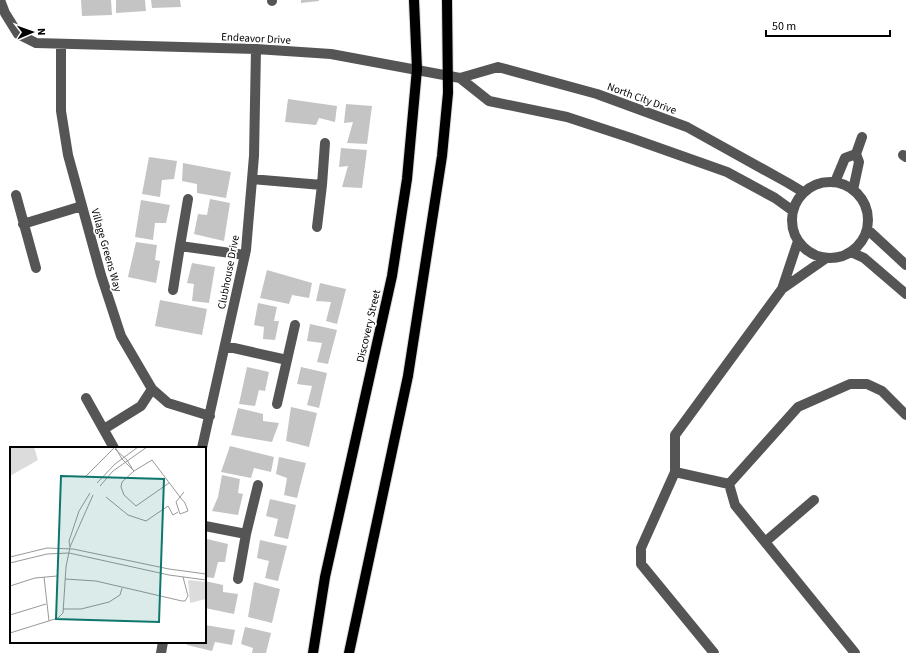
<svg xmlns="http://www.w3.org/2000/svg" width="906" height="653" font-family="'Source Sans 3',sans-serif">
<style>
.building{fill:#c4c4c4}
.lines{fill:none;stroke-linecap:round;stroke-linejoin:round}
.major-casing{stroke:#dbdbdb;stroke-width:12}
.minor{stroke:#555;stroke-width:10}
.major{stroke:#000;stroke-width:10}
.labels{text-anchor:middle;stroke-width:3.5;stroke-linejoin:round;paint-order:stroke}
.street-label{font-size:11px;fill:#000;stroke:#fff}
.inset-road{fill:none;stroke:#999;stroke-width:1}
.view{fill:#0f766e;fill-opacity:0.15;stroke:#0f766e;stroke-width:2}
.inset-edge{fill:none;stroke:#000;stroke-width:2}
</style>
<rect width="100%" height="100%" fill="#fff"/>
<path class="building" d="M81,0h30l1,15 -30,1z
M116,0h29l1,11 -30,2z
M151,0h29l1,7 -29,1z
M301,0h18v1l-18,2z
M288,99l49,7 -2,16 -16,-4 -3,7 -31,-3z
M346,104l26,2 -5,38 -20,-1 6,-21 -9,1z
M341,148l26,2 -5,38 -20,-1 6,-21 -9,1z
M149,157l28,4 -3,18 -12,1 -2,17 -18,-3z
M183,163l48,9 -5,26 -29,-5v-9l-15,-3z
M210,199l20,4 -6,38 -30,-7 4,-20 9,1z
M141,200l29,5 -4,18h-11l-2,17 -18,-3z
M136,242l21,3 -2,15 5,1 -4,22 -28,-6z
M192,263l23,4 -6,36 -17,-2 2,-17 -7,-1z
M267,270l45,13 -3,15 -17,-3 -3,9 -29,-6z
M320,283l26,6 -9,35 -11,-3 5,-19 -15,-1z
M160,300l47,9 -5,26 -47,-9z
M258,303l19,4 -3,14h5l-4,19 -12,-1 1,-12 -10,-2z
M310,324l27,6 -9,34 -11,-2 5,-19 -15,-2z
M247,367l22,5 -4,19 -6,-1 -4,16 -16,-2z
M301,367l26,6 -8,35 -12,-3 5,-19 -15,-2z
M291,407l26,6 -8,34 -23,-6z
M238,408l25,6v7l16,2 -7,19 -41,-7z
M230,446l44,11 -3,15 -17,-4 -3,10 -30,-6z
M279,457l27,6 -9,35 -13,-3 3,-17 -11,-4z
M222,475l18,4 -2,14 5,1 -5,21 -26,-4 6,-14z
M270,499l26,6 -8,34 -14,-3 4,-17 -12,-3z
M207,539l21,5 -3,18h-7l-4,16 -9,-1v-30z
M260,540l27,6 -9,35 -13,-3 4,-17 -12,-3z
M205,581l18,4v7l15,2 -4,20 -29,-6z
M254,582l26,7 -8,34 -24,-6z
M205,625l30,5 -3,15 -17,-3 -3,9 -25,-6v-3h18z
M245,627l26,6 -5,20h-14l1,-5 -12,-4z"/>
<g class="lines">
<g class="major-casing">
<path id="major" d="M313,653l12,-76 67,-301 15,-97 10,-110 -3,-69
M349,653l59,-277 34,-220 6,-63 -1,-93"/>
</g>
<path class="minor" d="M0,0l5,13 13,21 18,9 220,6 75,5 129,24 38,-11 99,27 90,33 101,56 15,9
M272,0v1
M61,45v66l7,44 33,120 20,61 31,53 16,14 42,13
M460,78l29,23 78,16 64,21 96,34 48,26 18,13
M856,154l6,-17
M903,155l3,2
M252,179l70,6 -5,42
M792 220a38 38 0 1 1 76 0a38 38 0 1 1-76 0Z
M835,182l10,-24 11,-4 3,8 -6,28
M322,185l3,-42
M16,195l20,73
M188,199l-8,47 65,9
M23,224l59,-18
M867,229l39,36
M798,241l-16,48 43,-30
M851,252l13,6 42,36
M173,290l7,-44
M225,346l62,14
M86,398l28,50
M277,404l18,-79
M104,429l37,-23 11,-17
M202,448l44,-198 8,-94 2,-107
M675,472l54,12
M205,526l41,8 12,-49
M765,542l49,-42
M238,579l8,-45
M161,653l2,-11
M714,653l-73,-89v-16l34,-76v-37l107,-146
M855,653l-120,-148 -6,-21 69,-77 52,-23h17l15,7 24,24"/>
<use href="#major" class="major"/>
</g>
<g class="labels">
<g class="street-label">
<text transform="translate(256 38) rotate(3)" y="4">Endeavor Drive</text>
<text transform="translate(642 98) rotate(20)" y="4">North City Drive</text>
<text transform="translate(107 250) rotate(74)" y="4">Village Greens Way</text>
<text transform="translate(228 272) rotate(-79)" y="4">Clubhouse Drive</text>
<text transform="translate(368 326) rotate(-77)" y="4">Discovery Street</text>
</g>
</g>
<g transform="translate(10 447)">
<rect width="196" height="196" fill="#fff"/>
<path d="M0,0h24l4,13 -28,16zM178,133l18,2v17l-16,4z" fill="#dcdcdc"/>
<path class="inset-road" d="M105,0l7,12 12,12 18,-11 28,37 5,6 3,8 -8,3 -4,-12 8,-10M105,2l12,11 6,10M124,24l-12,11 -1,5 3,8 12,11 33,-23M75,30l29,-29M87,36l18,-19 23,-17M90,39l13,-15 34,-24M96,50l22,18 18,6 22,-15 5,9 5,-3M60,100l23,-52M0,110l37,-9 26,1 96,20 37,5M0,116l37,-9 22,-1 100,22 37,5M34,130l5,44M55,132l31,2 86,20h3l3,-5 -5,-19M0,139l25,-8 22,-2M53,162h18l28,-7 11,-7 2,-7M0,168l36,-11M0,186l48,-15 5,-5 3,-46 4,-20 -1,-6 10,-30 11,-18"/>
<path class="view" d="M51,29l103,3 -5,143 -103,-3z"/>
<rect width="196" height="196" class="inset-edge"/>
</g>
<g transform="translate(32 32) rotate(88)" stroke="#ffffff" stroke-width="3" paint-order="stroke">
<path d="M0-3L7 15L0 10L-7 15Z" fill="#000000"/>
<text y="-6" font-size="11" font-weight="bold" text-anchor="middle" fill="#000000">N</text>
</g>
<path d="M766 30v6h124v-6" fill="none" stroke="#000000" stroke-width="2"/>
<text x="772" y="30" font-size="12" fill="#000000" stroke="#ffffff" stroke-width="3" paint-order="stroke">50 m</text>
</svg>
